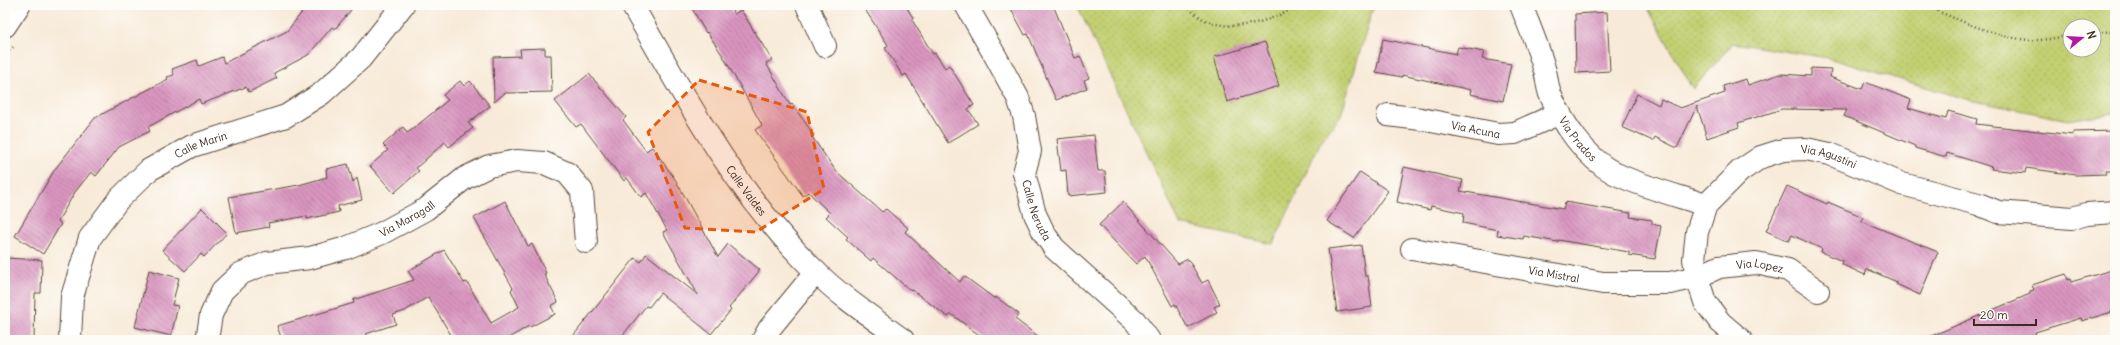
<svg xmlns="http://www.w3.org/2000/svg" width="2120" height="345" font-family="Delius,sans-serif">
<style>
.grass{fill:url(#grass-dots);stroke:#7e7d48;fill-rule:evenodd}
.building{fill:url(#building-back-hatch)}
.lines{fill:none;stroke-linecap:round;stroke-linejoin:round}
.street-casing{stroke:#57473a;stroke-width:24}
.secondary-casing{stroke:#57473a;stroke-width:24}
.path{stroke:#57473a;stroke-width:2.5;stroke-dasharray:1 3;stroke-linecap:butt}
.street{stroke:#fff;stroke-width:22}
.secondary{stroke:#fff;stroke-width:22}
.marked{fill:#e8590c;fill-opacity:0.2;stroke:#e8590c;stroke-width:3;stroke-dasharray:8 5;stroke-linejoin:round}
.labels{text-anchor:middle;stroke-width:3.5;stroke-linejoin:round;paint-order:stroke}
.street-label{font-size:11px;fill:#3b2a1e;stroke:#fdfcf7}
</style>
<defs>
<pattern id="grass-dots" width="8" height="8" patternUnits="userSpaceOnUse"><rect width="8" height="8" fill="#c2d072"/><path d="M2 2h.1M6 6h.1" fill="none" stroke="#a8b362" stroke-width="1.8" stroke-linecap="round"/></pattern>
<pattern id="building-back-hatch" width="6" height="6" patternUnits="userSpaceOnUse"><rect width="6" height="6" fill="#d995c0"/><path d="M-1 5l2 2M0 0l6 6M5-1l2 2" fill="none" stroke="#b17a9b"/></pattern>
</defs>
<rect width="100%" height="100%" fill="#fdfcf7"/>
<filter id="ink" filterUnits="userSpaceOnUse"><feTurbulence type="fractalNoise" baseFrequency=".025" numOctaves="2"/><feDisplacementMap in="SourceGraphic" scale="8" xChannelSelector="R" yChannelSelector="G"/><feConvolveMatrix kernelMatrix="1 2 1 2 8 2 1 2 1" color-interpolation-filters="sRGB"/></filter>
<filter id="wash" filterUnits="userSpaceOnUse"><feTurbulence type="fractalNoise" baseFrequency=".012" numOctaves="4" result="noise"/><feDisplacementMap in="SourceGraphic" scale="16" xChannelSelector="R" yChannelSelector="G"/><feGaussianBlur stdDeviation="0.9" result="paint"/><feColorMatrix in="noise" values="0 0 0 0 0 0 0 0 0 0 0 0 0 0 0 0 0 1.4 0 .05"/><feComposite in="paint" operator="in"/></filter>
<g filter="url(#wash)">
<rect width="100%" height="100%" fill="#f8ead8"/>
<path class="grass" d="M1077,5h297l-33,110 -20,26 -48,103 -93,-20z
M1646,5h469v108l-47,7 -99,-20 -141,-42 -95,-15 -40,46zM2070,26h24v24h-24z"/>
<g id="blocks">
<path class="building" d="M308,5h47l-20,24 -3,-2 -24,28 -34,18 3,5 -28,14 -3,-5 -45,17 -2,-5 -51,28 2,4 -31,16 -23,29 -5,-4 -16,20 -17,29 3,3 -18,30 -28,-18 40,-67 40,-51 73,-39 -1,-2 7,-2 -2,-6 25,-9 2,6 23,-9 2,6 63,-32z
M690,5h39l5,9 7,-4 31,50 -6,3 24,42 2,-1 22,31 -2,2 24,34 46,41 4,-3 22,19 -3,4 55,50 4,-6 31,23 1,-2 23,17 -4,5 28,21h-57l-35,-26 -3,3 -36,-27 -1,1 -38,-33 -2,3 -25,-22 2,-2 -22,-20 4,-4 -22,-21 -5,4 -48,-66 7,-5 -39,-69 -16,-24 -1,1z
M862,5h43l9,14 -2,1 21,34 2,-1 10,15 4,-3 25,40 -6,4 10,15 -30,19 -42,-69 -3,2 -18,-28 3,-3z
M1009,5h44l22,53 5,-2 9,22 -5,2 3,8 -31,12 -28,-66 -3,1z
M1607,12l3,59 -34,2 -1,-59z
M1383,39l73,15 2,-7 26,5 -2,7 29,5 -8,37 -33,-7 1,-4 -69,-15v2l-26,-5z
M1265,42l14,44 -52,16 -13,-45z
M545,48v7h6l1,37 -47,1 -11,9 -1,-45 28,-1 -1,-7z
M1811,68l20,1 -1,8 32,12 3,-7 46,18 -3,8 38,11 2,-8 29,8 -1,5 97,11v-3l42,-1v40h-9v3l-30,1 -50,-7 -1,5 -34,-4 1,-2 -45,-14 -1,4 -31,-9v-2l-71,-30 3,-6 -65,-1 -44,14 1,4 -32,11 -10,-32 -20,42 -22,-11 -2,4 -31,-14 15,-33 22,11 2,-6 19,9 45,-15 -2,-7 23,-7 2,6 32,-11 31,2z
M589,74l37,43 -3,3 23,31 6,-4 23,32 43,78 10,-13 32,26 -31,38 2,2 -20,24 -51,-41 -11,14 -3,-1 -27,34h-49l65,-82 6,4 5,-8 52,41 -35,-63 4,-2 -21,-37 -5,4 -14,-19 -3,3 -43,-57 -5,3 -21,-26z
M460,81l4,5 6,-5 20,25 -22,17 5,5 -24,19 -4,-5 -29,26 3,3 -25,22 -24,-27 18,-16 -5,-5 20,-18 4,6 6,-4 35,-29 -5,-5z
M1094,135l4,36h7l2,21 -39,4 -2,-26 -5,1 -4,-32z
M348,164l5,18 4,-4 5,22 -24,6 1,6 -32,7v-3l-39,7 1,4 -33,6 -7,-36 70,-12 28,-8 -1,-8z
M1404,167l59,13 -3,11 103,18 2,-7 66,11 -1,4 22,3v4l9,2 -6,33 -26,-4v-3l-71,-12v2l-34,-6 -1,3 -26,-4 1,-5 -35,-7 1,-10 -33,-7 -1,4 -33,-8z
M1360,172l28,19 -34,47 -27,-17z
M1787,186l40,18 1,-2 35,15 -2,4 77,31 -18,43 -24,-11 1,-2 -30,-13 -2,6 -24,-11 1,-3 -21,-9 1,-3 -30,-14 -3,6 -23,-10z
M505,201l23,45 4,-2 14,29 -2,1 14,28 -7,4 4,8 -25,13 -1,-1 -24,14h-51l-26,-43 -23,14 -12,4 3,9 -30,10 1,2 -10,4h-75l-5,-14 77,-23 -1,-3 61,-20 -6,-9 36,-21 20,33 3,-1 24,41 28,-16 -8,-17 2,-2 -39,-70z
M1123,202l55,62 10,-5 14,24 6,-3 12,24 -6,3 3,5 -29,16 -13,-24 -3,2 -27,-50 -9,8 -37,-39z
M202,208l25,25 -23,24 -3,-3 -16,17 -23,-21z
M1361,245l4,31h3l4,31 -35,5 -9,-63z
M5,258l37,2 -1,33h-6l-1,47h-29z
M2115,269v42l-33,10 -1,-3 -46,14 1,4 -10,4h-104l108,-46v-3l4,-1 -2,-5 34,-11 2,6 2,-1 1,3z
M149,270l30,8 -7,27 6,1 -7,30 -36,-9z"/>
</g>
</g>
<g filter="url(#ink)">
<use href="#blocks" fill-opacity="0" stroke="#57473a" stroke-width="1"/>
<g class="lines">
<g class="street-casing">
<g id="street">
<path d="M807,5l18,41"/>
<path id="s1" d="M966,5l31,54 21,39 6,18 6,35 -6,22 11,41 9,19 10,15 81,73 14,19"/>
<path id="s2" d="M1521,5c8,21 17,41 23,63 3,8 3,18 6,26 13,30 35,63 64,79 29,14 61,22 92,32"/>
<path id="s3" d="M1388,115l33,4 77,15 17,-1 45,-20"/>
<path id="s4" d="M1412,249l191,34h67l27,-6 22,-10 37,-4 32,7 30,21"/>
<path id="s5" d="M70,340l2,-43 18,-59 28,-38 31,-30 43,-24 94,-30 35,-22 40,-36 42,-53"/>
<path id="s6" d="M207,340l4,-25 11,-24 18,-17 27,-11 43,-5 36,-10 36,-15 44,-24 39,-31 24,-12 28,-5 27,2 23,10 15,18 4,51"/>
<path id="s7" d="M1741,340l-21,-18 -15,-20 -8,-25 -3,-18 3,-27 9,-27 34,-34 21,-14 22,-7 23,-1 24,5 72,30 76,20 20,8 74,6 15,-4 28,-2"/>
</g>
</g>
<g class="secondary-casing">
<g id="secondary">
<path id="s8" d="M632,5c54,94 105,190 183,266 26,26 58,47 88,69"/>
<path d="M5,26l14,-21"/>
<path d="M763,340l6,-11 47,-57"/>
</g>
</g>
<path class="path" d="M1187,5c26,35 81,19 112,0
M1923,5c32,13 73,33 107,35 14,1 27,-3 40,-4
M2094,33l21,-2
M5,57l8,-10"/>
<use href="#street" class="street"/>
<use href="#secondary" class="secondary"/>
</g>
</g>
<path class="marked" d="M699,80l108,32 17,77 -68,43 -71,-4 -37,-96z"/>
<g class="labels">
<g class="street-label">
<text dy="4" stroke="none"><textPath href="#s3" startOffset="89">Via Acuna</textPath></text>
<text dy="4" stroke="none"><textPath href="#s2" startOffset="147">Via Prados</textPath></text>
<text dy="4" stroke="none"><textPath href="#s5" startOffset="253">Calle Marin</textPath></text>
<text dy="4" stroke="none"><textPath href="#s7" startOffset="296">Via Agustini</textPath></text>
<text dy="4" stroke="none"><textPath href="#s8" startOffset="218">Calle Valdes</textPath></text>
<text dy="4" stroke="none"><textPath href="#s1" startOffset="223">Calle Neruda</textPath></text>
<text dy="4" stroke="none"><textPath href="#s6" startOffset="254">Via Maragall</textPath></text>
<text dy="4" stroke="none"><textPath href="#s4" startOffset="354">Via Lopez</textPath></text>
<text dy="4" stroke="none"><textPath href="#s4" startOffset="144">Via Mistral</textPath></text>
</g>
</g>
<rect width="2120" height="345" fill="none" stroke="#fdfcf7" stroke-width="20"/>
<g transform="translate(2082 38) rotate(72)"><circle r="19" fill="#fdfcf7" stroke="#afa8a0"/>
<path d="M0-3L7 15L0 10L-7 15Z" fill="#b5179e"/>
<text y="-6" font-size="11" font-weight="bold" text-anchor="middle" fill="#3b2a1e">N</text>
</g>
<path d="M1974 319v6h62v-6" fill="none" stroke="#3b2a1e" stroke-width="2"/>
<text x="1980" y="319" font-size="12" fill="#3b2a1e" stroke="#fdfcf7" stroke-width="3" paint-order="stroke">20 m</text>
</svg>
